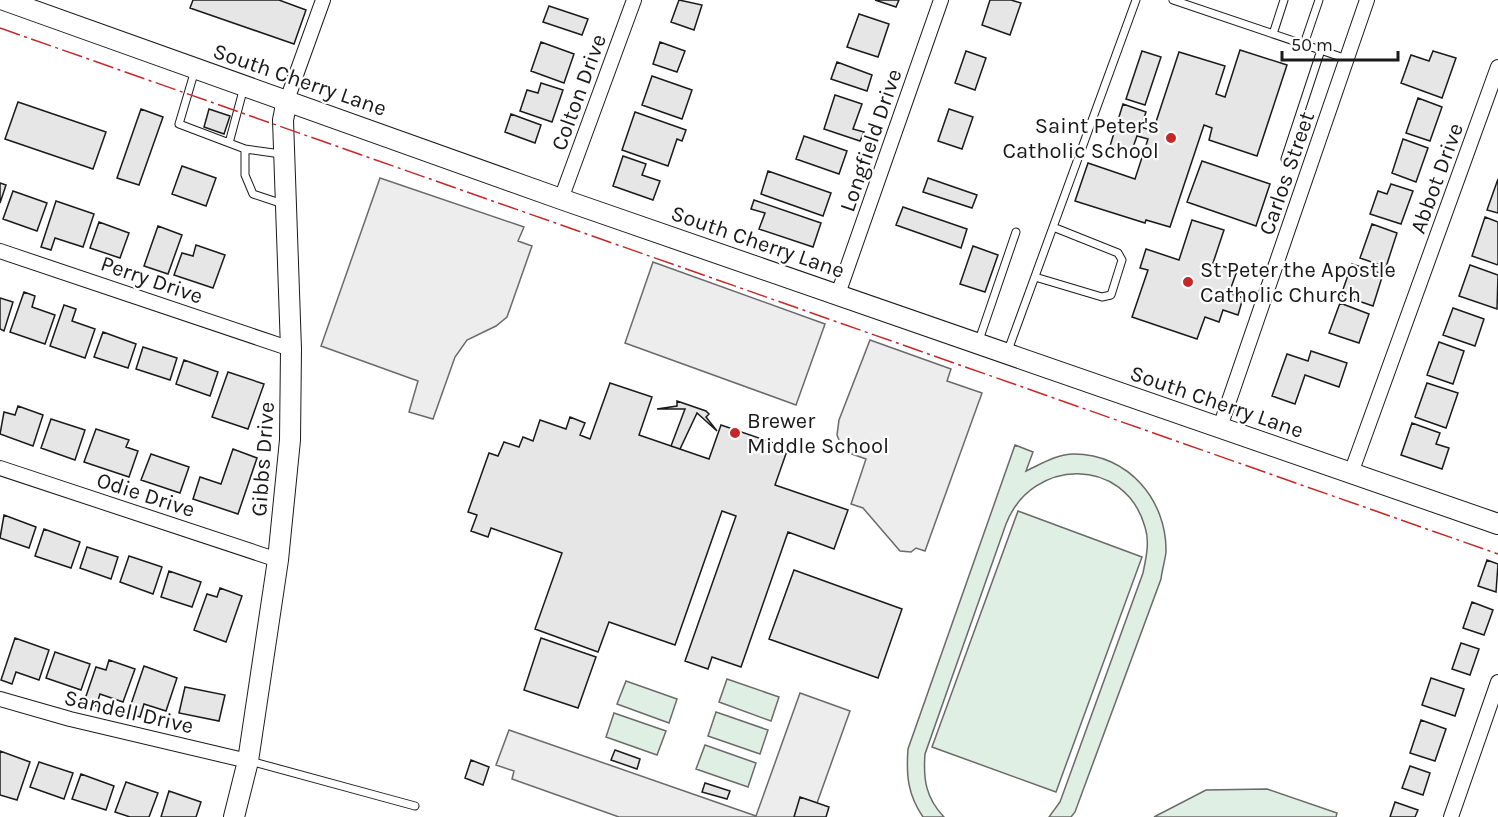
<svg xmlns="http://www.w3.org/2000/svg" width="1498" height="817" font-family="Karla,sans-serif">
<style>
.green{fill:#e0efe3;stroke:#6a6a6a;stroke-width:1.5}
.parking{fill:#ededed;stroke:#6a6a6a;stroke-width:1.5}
.building{fill:#e6e6e6;stroke:#1a1a1a;stroke-width:1.5}
.lines{fill:none;stroke-linecap:round;stroke-linejoin:round}
.lane-casing{stroke:#1a1a1a;stroke-width:9}
.street-casing{stroke:#1a1a1a;stroke-width:16}
.secondary-casing{stroke:#1a1a1a;stroke-width:22}
.lane{stroke:#fff;stroke-width:7}
.street{stroke:#fff;stroke-width:14}
.secondary{stroke:#fff;stroke-width:20}
.power{stroke:#c62828;stroke-width:1.5;stroke-dasharray:21 4.5 3 4.5;stroke-linecap:butt}
.poi-dot{fill:#c62828;stroke:#fff;stroke-width:2}
.labels{text-anchor:middle;stroke-width:4.5;stroke-linejoin:round;paint-order:stroke}
.street-label{font-size:22px;fill:#1a1a1a;stroke:#fff}
.poi-label{font-size:22px;fill:#1a1a1a;stroke:#fff;text-anchor:start}
</style>
<rect width="100%" height="100%" fill="#fff"/>
<path class="green" d="M1015,445l18,7 -7,19c15,-7 31,-17 48,-17 54,0 93,46 92,98 -1,9 -4,18 -5,27l-86,233 -4,5h-22l11,-15 83,-229c3,-15 7,-31 2,-46 -20,-71 -113,-70 -139,-3l-81,230c-2,26 1,44 19,63h-21c-15,-22 -17,-41 -15,-68z
M1018,511l124,46 -86,235 -124,-45z
M727,679l52,18 -8,24 -52,-19z
M626,681l51,18 -8,24 -52,-19z
M716,712l52,18 -8,24 -52,-18z
M614,713l52,18 -9,24 -51,-18z
M705,745l51,18 -8,24 -52,-18z
M1267,789l70,24 -1,4h-182l52,-27z"/>
<path class="parking" d="M380,178l144,49 -6,14 14,5 -25,71 -11,9 -29,14 -12,17 -22,62 -24,-7 9,-31 -97,-35z
M653,262l172,62 -29,81 -171,-62z
M870,340l81,29 -4,12 35,12 -57,158 -9,-3 -5,4 -11,-1 -37,-43 -12,-4 15,-45 -17,-6 -8,-8 -4,-10 2,-15z
M800,693l50,18 -33,92 -16,-5 -7,19h-175l-107,-38 2,-8 -18,-6 13,-35 247,86z"/>
<path class="building" d="M193,0h86l27,10 -12,34 -104,-36z
M679,0l23,5 -8,25 -23,-8z
M875,0h24l-3,7z
M990,0h21l10,3 -11,32 -28,-10z
M549,6l39,13 -6,16 -39,-13z
M859,14l30,10 -11,33 -31,-10z
M541,42l33,12 -10,29 -33,-12z
M660,42l25,9 -8,21 -24,-8z
M1240,50l47,15 -30,91 -48,-16 3,-12 -8,-3 -34,102 -24,-7 -1,3 -70,-22 13,-38 47,16 13,-40 -11,-3 -6,17 -21,-7 13,-42 23,8 -5,15 12,4 26,-79 46,14 -9,28 9,3z
M966,51l20,7 -11,32 -20,-7z
M1142,51l19,6 -16,48 -19,-6z
M1433,51l23,7 -14,40 -41,-15 10,-28 18,6z
M837,62l35,13 -5,16 -36,-12z
M652,76l40,14 -10,29 -40,-14z
M541,83l22,7 -11,32 -32,-11 7,-21 11,3z
M835,95l27,9 -9,25 11,3 -4,9 -36,-12z
M1418,98l24,9 -12,34 -24,-8z
M18,102l88,30 -13,37 -88,-30z
M141,109l22,8 -24,68 -22,-7z
M209,109l21,7 -6,18 -20,-7z
M949,109l24,8 -11,32 -24,-8z
M635,112l51,18 -4,11 -5,-2 -9,27 -46,-16z
M511,114l30,11 -6,18 -30,-11z
M804,136l43,15 -8,23 -43,-15z
M1403,139l25,9 -12,34 -24,-9z
M623,156l23,8 -4,11 18,6 -7,19 -40,-14z
M1202,161l68,23 -14,42 -69,-24z
M182,166l34,12 -10,28 -34,-12z
M768,171l63,22 -8,23 -62,-22z
M928,178l49,17 -5,13 -49,-16z
M1498,179v34l-11,-3z
M0,183l6,2 -6,18z
M1391,184l22,7 -12,33 -31,-10 8,-23 9,3z
M13,191l34,12 -10,28 -34,-12z
M754,200l67,23 -8,24 -54,-18 6,-16 -14,-4z
M56,201l38,13 -11,33 -28,-9 -4,12 -10,-3z
M903,207l64,22 -6,19 -65,-23z
M1485,217l13,5v43l-26,-9z
M1192,220l32,10 -11,33 24,8 -8,22 14,5 -5,17 -15,-5 -4,12 -14,-5 -8,22 -65,-22 16,-47 -8,-2 6,-19 33,11z
M99,222l30,11 -9,25 -30,-10z
M1372,224l25,9 -11,34 -26,-9z
M158,226l24,9 -14,39 -24,-8z
M196,245l29,10 -12,33 -39,-13 8,-22 11,3z
M973,246l25,9 -13,37 -25,-8z
M1352,264l31,10 -10,32 -32,-11z
M1470,265l28,10 -1,34 -38,-13z
M24,292l11,4 -3,11 23,8 -10,29 -35,-12z
M0,298l13,4 -9,29 -4,-2z
M1340,303l29,11 -10,29 -30,-10z
M64,305l12,4 -4,12 23,8 -10,29 -35,-12z
M1453,308l31,11 -9,27 -32,-11z
M103,332l33,12 -8,24 -34,-11z
M1439,342l25,9 -11,33 -26,-9z
M143,347l34,11 -7,22 -34,-11z
M1311,351l36,12 -8,24 -34,-12 -10,29 -23,-8 15,-42 21,7z
M184,360l34,12 -8,24 -34,-12z
M228,372l36,12 -16,45 -36,-12z
M610,383l42,14 -13,38 70,24 12,-34 67,23 -13,37 73,25 -14,39 -46,-17 -47,135 -29,-10 -4,12 -23,-8 51,-145 -14,-5 -47,134 -66,-23 -11,30 -63,-23 27,-76 -71,-25 -3,9 -17,-6 6,-16 -9,-3 21,-59 9,3 6,-14 15,5 4,-10 10,4 7,-21 26,9 4,-12 15,6 -5,12 10,4z
M1427,383l31,10 -12,35 -31,-11z
M677,401l29,10 3,3 -3,3 11,14 -20,-18 -17,36 -9,-3 14,-37h-28l20,-3z
M18,406l25,9 -10,31 -33,-12 4,-22 11,3z
M51,419l34,11 -10,30 -34,-12z
M1412,423l28,10 -4,11 13,4 -7,21 -41,-14z
M96,429l33,11 -3,7 12,4 -9,26 -45,-15z
M233,449l24,9 -19,56 -45,-15 7,-22 21,7z
M151,454l38,13 -9,26 -39,-13z
M4,515l32,12 -7,21 -29,-10z
M44,529l36,13 -9,26 -36,-12z
M87,547l31,10 -7,22 -31,-11z
M129,556l33,11 -9,27 -33,-12z
M1487,560l11,4 -2,28 -18,-6z
M794,570l108,39 -24,69 -109,-39z
M169,571l32,11 -9,25 -31,-10z
M220,588l22,8 -16,46 -32,-12 13,-36 10,3z
M1472,602l21,8 -9,25 -21,-7z
M15,638l34,12 -10,30 -23,-8 -4,12 -11,-4z
M541,638l55,19 -18,51 -54,-18z
M1461,643l18,6 -9,26 -18,-6z
M55,652l35,12 -9,26 -35,-12z
M109,660l26,9 -12,33 -23,-8 -4,12 -12,-4 12,-35 10,3z
M144,666l33,12 -11,33 -22,-7 -4,13 -12,-4z
M1431,678l33,11 -9,27 -33,-11z
M185,687l40,8 -6,26 -40,-8z
M1421,720l25,9 -11,32 -25,-8z
M615,750l25,9 -3,10 -26,-9z
M0,751l30,11 -13,38 -17,-5z
M471,760l18,7 -6,18 -18,-7z
M39,762l34,11 -9,26 -34,-12z
M1410,766l20,7 -7,22 -21,-7z
M81,774l33,12 -8,24 -34,-11z
M126,782l32,11 -9,24h-19l-15,-5z
M705,783l25,8 -3,8 -25,-7z
M169,791l32,11 -5,15h-35z
M800,797l29,10 -3,10h-32z
M1395,802l23,8 -3,7h-25z"/>
<g class="lines">
<g class="lane-casing">
<path id="lane" d="M1173,0l174,59
M1273,34l11,-34
M1304,44l15,-44
M195,70l-16,54 66,25 36,5
M229,143l15,-56
M245,149v26l8,19 30,10
M1285,159l36,-109
M1035,277l67,20 9,-2 11,-35 -4,-7 -65,-26
M978,343l38,-111
M1007,353l129,-353
M250,761l165,45"/>
</g>
<g class="street-casing">
<path id="street" d="M287,100l36,-100
M561,199l73,-199
M0,251l291,98
M838,294l103,-294
M1220,427l147,-427
M0,468l278,92
M1351,473l147,-406
M0,699l70,20 178,42
M1451,817l47,-135"/>
</g>
<g class="secondary-casing">
<path id="secondary" d="M4,0l557,199 937,325
M234,817l14,-56 30,-201 12,-120 1,-91 -8,-229 4,-20"/>
</g>
<use href="#lane" class="lane"/>
<use href="#street" class="street"/>
<use href="#secondary" class="secondary"/>
<path class="power" d="M0,28l1498,526"/>
</g>
<g class="poi-dot">
<circle cx="1171" cy="138" r="6"/>
<circle cx="1188" cy="282" r="6"/>
<circle cx="735" cy="433" r="6"/>
</g>
<g class="labels">
<g class="street-label">
<text transform="translate(300 79) rotate(19)" y="8">South Cherry Lane</text>
<text transform="translate(578 92) rotate(-70)" y="8">Colton Drive</text>
<text transform="translate(870 140) rotate(-71)" y="8">Longfield Drive</text>
<text transform="translate(1286 173) rotate(-71)" y="8">Carlos Street</text>
<text transform="translate(1436 178) rotate(-70)" y="8">Abbot Drive</text>
<text transform="translate(758 241) rotate(19)" y="8">South Cherry Lane</text>
<text transform="translate(152 279) rotate(19)" y="8">Perry Drive</text>
<text transform="translate(1217 401) rotate(19)" y="8">South Cherry Lane</text>
<text transform="translate(262 459) rotate(-86)" y="8">Gibbs Drive</text>
<text transform="translate(146 494) rotate(18)" y="8">Odie Drive</text>
<text transform="translate(129 711) rotate(13)" y="8">Sandell Drive</text>
</g>
<g class="poi-label">
<text x="1159" y="133" text-anchor="end">Saint Peter's<tspan x="1159" dy="25">Catholic School</tspan></text>
<text x="1200" y="277">St Peter the Apostle<tspan x="1200" dy="25">Catholic Church</tspan></text>
<text x="747" y="428">Brewer<tspan x="747" dy="25">Middle School</tspan></text>
</g>
</g>
<path d="M1282 51v9h116v-9" fill="none" stroke="#1a1a1a" stroke-width="3"/>
<text x="1291" y="51" font-size="18" fill="#1a1a1a" stroke="#ffffff" stroke-width="4.5" paint-order="stroke">50 m</text>
</svg>
